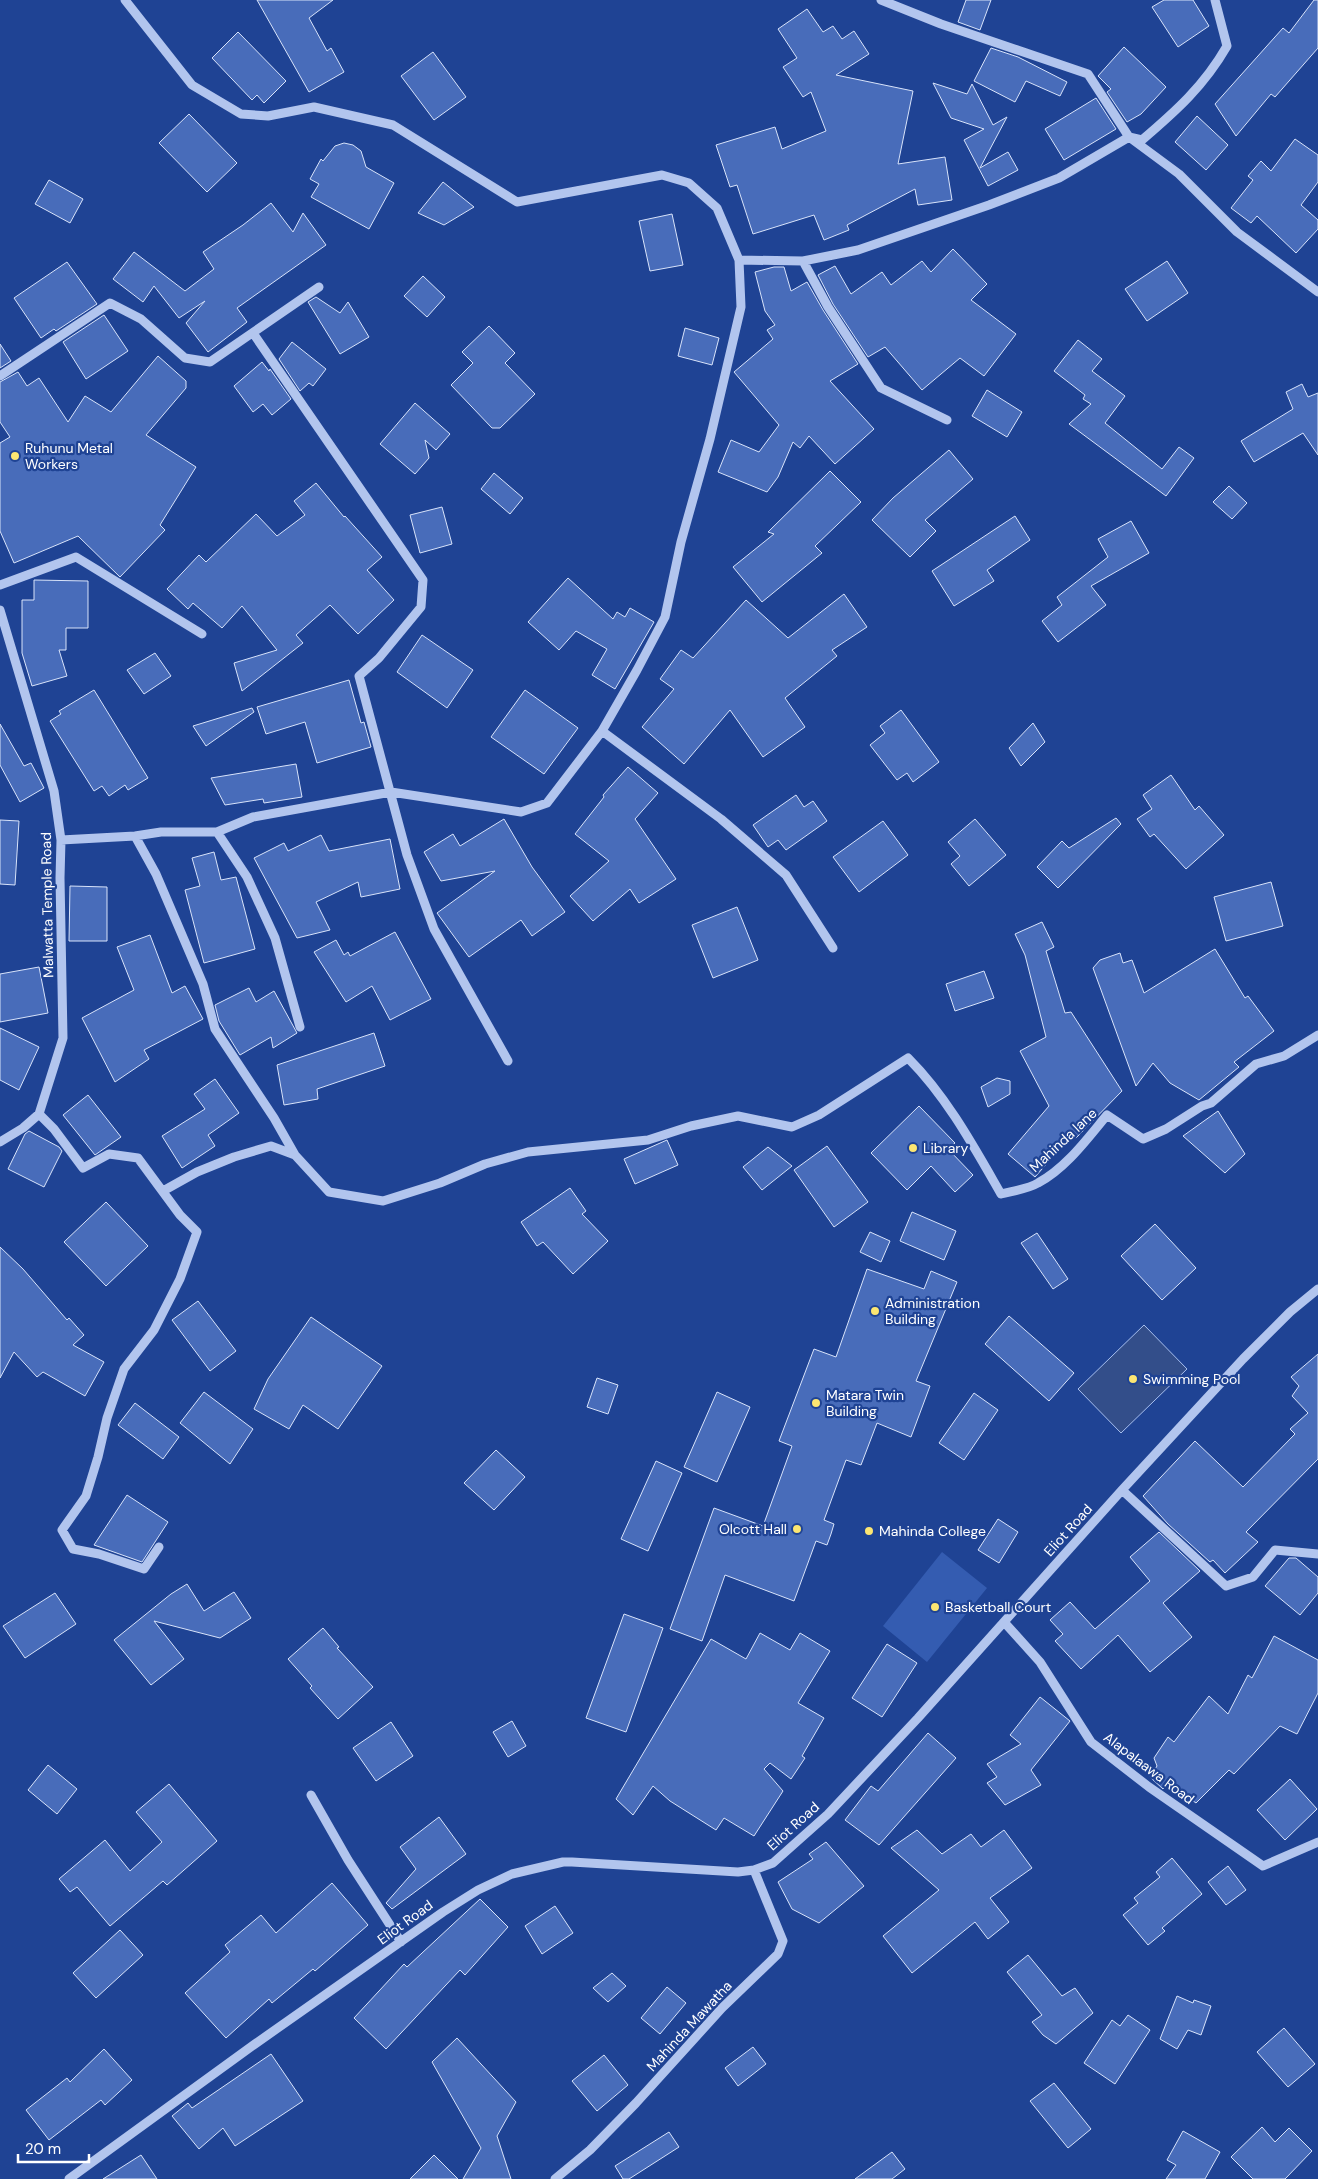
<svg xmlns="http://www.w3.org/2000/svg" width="1318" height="2179" font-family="'DM Sans',sans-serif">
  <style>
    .green { fill: #345cb1 }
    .water { fill: #334e8a; stroke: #a6beef }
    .building { fill: #486cba; stroke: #d8e3fa }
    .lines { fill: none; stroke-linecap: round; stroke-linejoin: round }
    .minor { stroke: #b2c5ee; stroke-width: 9 }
    .poi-dot { fill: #fce672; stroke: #1f4394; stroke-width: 2 }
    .labels { text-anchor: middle; stroke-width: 4.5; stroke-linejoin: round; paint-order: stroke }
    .poi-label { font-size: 14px; fill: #fff; stroke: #1f4394; text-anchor: start }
    .street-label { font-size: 14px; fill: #fff; stroke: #1f4394 }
  </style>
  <rect width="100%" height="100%" fill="#1f4394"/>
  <path class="green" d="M942,1552L987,1588L927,1662L883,1626Z"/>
  <path class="water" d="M1144,1325L1187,1369L1121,1433L1078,1389Z"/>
  <path class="building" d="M257,0H333L309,18L327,51L331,48L344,72L309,92Z
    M966,0H991L980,30L958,22Z
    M1164,0H1193L1209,26L1178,47L1152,7Z
    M1314,0H1318V48L1275,97L1271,94L1236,136L1215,104L1283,28L1289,33Z
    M807,9L823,32L833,26L842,39L854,31L869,54L836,75L913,91L898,164L945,157L952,200L918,205L915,189L847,225L849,230L824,240L814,215L753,234L737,185L730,187L716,145L775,127L782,149L826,131L811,92L803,97L783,67L797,58L778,29Z
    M238,32L286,81L264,103L257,95L252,100L212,58Z
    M1124,47L1166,87L1141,114L1127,122L1107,92L1111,89L1098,76Z
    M991,48L1018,57L1067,82L1060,96L1026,81L1015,102L974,81Z
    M433,52L466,97L434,120L401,76Z
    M933,83L967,94L972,84L993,125L1007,117L980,168L1008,152L1018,170L988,186L964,140L984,129L951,118Z
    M1096,98L1116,129L1064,160L1045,129Z
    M189,114L237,163L207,192L159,143Z
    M1197,116L1228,145L1206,170L1175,142Z
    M1295,139L1318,155V182L1301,205L1318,220V229L1296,253L1257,216L1251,223L1231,208L1253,180L1248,176L1261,161L1271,171Z
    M344,143L353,145L361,151L366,167L394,183L369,229L311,197L319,184L310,179L321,159L323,161L335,146Z
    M49,180L83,199L70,223L35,204Z
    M443,182L474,207L444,225L418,213Z
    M271,203L293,232L303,213L326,245L237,308L247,322L208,352L186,323L205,301L179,318L154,286L143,302L113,279L134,252L185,291L214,269L203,252L243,225Z
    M672,214L683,265L650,271L639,221Z
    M953,249L987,284L971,300L1016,334L984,376L960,358L922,390L885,347L868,357L833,304L818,275L835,266L851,294L882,272L891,285L922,261L931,272Z
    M1167,261L1188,293L1147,321L1125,289Z
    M67,262L97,304L56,331L54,329L41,338L14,298Z
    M774,267H784L791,291L807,282L823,310L858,364L830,381L874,429L835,464L809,436L800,448L793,442L778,477L767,492L718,472L731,440L759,452L779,425L734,372L773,339L767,330L775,325L765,311L755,272Z
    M423,276L445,297L427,317L404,296Z
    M316,297L340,313L348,302L369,337L340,354L308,302Z
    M104,315L128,351L86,379L63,342Z
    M489,326L515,353L505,363L535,394L500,428H492L451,385L473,363L462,352Z
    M685,328L719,338L712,365L678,356Z
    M1078,340L1102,359L1092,371L1125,396L1105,423L1162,469L1179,447L1194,458L1166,496L1069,424L1091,404L1083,399L1085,395L1054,371Z
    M292,342L326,369L313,386L309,383L300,391L279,359Z
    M0,344L11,361L0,368Z
    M158,356L186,381V388L146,435L196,467L160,525L165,530L120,577L78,536L14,563L0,531V443L10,437L0,422V382L18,372L27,386L39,378L68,422L85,396L111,412Z
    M262,362L269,371L270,369L291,399L272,415L263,404L253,412L234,386Z
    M1302,384L1308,397L1318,393V455L1303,433L1254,462L1241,441L1293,409L1286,392Z
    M987,390L1022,412L1007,437L972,416Z
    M415,403L450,434L436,450L425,440L429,458L415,474L380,444Z
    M949,450L973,479L925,520L936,531L910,557L872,520L893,498Z
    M830,471L861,502L815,546L822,553L762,602L733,567L774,534L768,532Z
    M494,473L523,498L510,514L481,489Z
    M316,483L344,517L345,516L382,557L367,570L394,600L358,634L330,605L296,635L303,643L242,691L234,663L277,650L242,606L222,628L193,603L188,609L167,589L199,555L206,562L256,514L277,536L305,515L294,501Z
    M1229,486L1247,503L1232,519L1213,502Z
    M442,507L452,544L420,553L410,515Z
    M1015,516L1030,540L987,570L994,581L954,606L932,571Z
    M1131,521L1149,553L1091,586L1106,605L1058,642L1042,621L1062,605L1057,597L1108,557L1098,539Z
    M568,578L613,619L617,612L625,617L630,608L654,622L615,689L592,675L607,649L576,631L559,650L528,622Z
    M34,580L88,581V628H66V650H59L67,676L32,686L22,653V600H34Z
    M844,594L867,627L832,650L837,656L785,698L805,727L763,757L730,710L684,764L642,727L674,689L660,679L681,650L693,658L746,600L788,638Z
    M422,635L473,670L447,708L397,672Z
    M155,653L171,676L144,694L127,670Z
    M349,680L361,723L364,722L371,747L317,763L305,722L266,734L257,707Z
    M94,690L148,778L128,790L125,785L109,796L102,786L94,791L50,721L61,714L59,711Z
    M525,690L578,728L544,774L491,737Z
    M252,708L254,712L206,746L193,726Z
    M901,710L939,762L913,782L907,773L897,780L870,745L885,733L880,726Z
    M1033,723L1045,742L1021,766L1009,748Z
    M0,724L24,766L31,763L44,788L20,802L0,765Z
    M296,764L302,797L264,803L263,799L225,805L211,778Z
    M628,767L658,793L635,819L676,879L639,903L630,889L593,921L570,896L609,861L575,834L604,797L603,795Z
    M1171,775L1195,810L1199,806L1224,835L1186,869L1154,834L1150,837L1137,819L1152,809L1143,795Z
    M796,795L804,807L813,801L827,821L786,850L778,840L768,847L753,825Z
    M1116,818L1121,824L1058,888L1037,867L1062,841L1069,848Z
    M504,819L532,867L565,912L532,936L521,920L469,957L437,913L495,871L441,881L424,852L453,834L460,846Z
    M975,819L1006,855L969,886L951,864L960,856L948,842Z
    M0,820L19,821L15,885L0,884Z
    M883,821L908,855L859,892L833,857Z
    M321,835L329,851L390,839L400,889L361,897L358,882L316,902L330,930L297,938L254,858L284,843L288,851Z
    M214,852L221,880L236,877L255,949L204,963L185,890L200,886L192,858Z
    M1271,882L1283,926L1226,941L1214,897Z
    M70,886L107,887V941H69Z
    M737,907L758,960L713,978L692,925Z
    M1042,922L1054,947L1046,951L1065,1013L1071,1012L1122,1091L1076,1138L1072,1135L1035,1177L1008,1154L1049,1106L1020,1051L1046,1037L1025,955L1015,934Z
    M395,932L431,999L390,1020L372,986L346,1002L314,952L336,940L344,955L348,952L350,956Z
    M150,935L172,993L185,986L203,1019L144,1050L149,1059L115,1082L82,1018L134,990L117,947Z
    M1215,949L1245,998L1248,996L1274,1031L1234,1062L1239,1067L1199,1100L1170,1083L1153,1063L1136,1086L1093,968L1100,960L1120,953L1123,963L1132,960L1144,993Z
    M39,967L48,1013L0,1022V974Z
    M984,971L994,998L955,1011L946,984Z
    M249,988L256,1002L274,991L297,1033L273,1048L271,1037L240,1055L219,1021L215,1005Z
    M0,1028L39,1047L19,1090L0,1080Z
    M374,1033L385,1066L317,1089L318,1099L284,1105L277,1065Z
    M997,1078L1010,1081V1094L988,1107L981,1087Z
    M215,1079L239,1113L208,1135L215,1146L182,1168L162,1136L205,1109L194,1094Z
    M88,1095L121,1137L95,1155L63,1115Z
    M919,1106L955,1143L948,1149L973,1175L955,1192L931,1166L907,1190L871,1153Z
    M1218,1111L1245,1154L1225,1173L1183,1136Z
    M29,1131L59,1147L62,1151L44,1187L8,1169L25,1134Z
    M667,1140L678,1165L635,1184L624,1159Z
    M827,1146L868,1202L834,1227L794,1170Z
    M768,1147L792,1166L762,1190L743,1167Z
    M570,1188L586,1211L582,1214L608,1241L573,1274L543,1242L537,1246L521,1222Z
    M106,1202L148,1246L106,1286L64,1242Z
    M912,1212L956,1231L944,1260L900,1241Z
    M1155,1224L1196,1268L1162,1300L1121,1256Z
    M870,1232L890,1241L881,1262L860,1252Z
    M1037,1233L1068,1279L1053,1289L1021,1243Z
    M0,1247L23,1269L67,1320L69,1318L84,1335L73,1345L104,1362L85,1396L43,1372L37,1377L14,1352L0,1378Z
    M867,1269L924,1289L931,1271L957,1282L916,1381L930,1386L911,1437L877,1423L861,1465L846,1460L824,1520L834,1524L831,1534L827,1545L816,1541L794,1601L725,1575L702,1641L670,1629L714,1508L763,1526L792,1446L779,1441L814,1349L836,1357Z
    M198,1301L236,1351L210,1371L172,1320Z
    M1009,1316L1074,1373L1049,1401L985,1344Z
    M311,1317L382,1366L338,1429L303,1405L289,1429L254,1409L268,1379Z
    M1318,1354V1459L1246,1532L1258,1542L1225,1573L1213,1560L1210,1562L1168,1524L1143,1496L1195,1441L1243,1487L1295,1434L1290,1429L1308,1413L1292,1396L1299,1386L1291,1377Z
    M597,1378L618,1385L608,1414L587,1407Z
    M204,1392L253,1429L230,1464L180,1423Z
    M717,1392L750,1407L717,1482L684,1467Z
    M974,1393L998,1410L964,1460L939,1443Z
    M135,1403L179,1437L163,1459L118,1425Z
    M496,1450L525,1477L494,1510L464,1483Z
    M656,1461L682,1473L648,1551L621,1539Z
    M127,1495L168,1522L142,1562L94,1545Z
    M998,1519L1018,1532L999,1563L978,1550Z
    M1159,1532L1200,1571L1163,1603L1192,1637L1150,1672L1118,1635L1081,1669L1055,1641L1063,1634L1050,1620L1070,1602L1095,1629L1150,1581L1130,1557Z
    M1289,1558H1296L1318,1577V1593L1300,1615L1265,1586Z
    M187,1584L204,1611L234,1592L251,1618L220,1638L154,1621L184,1659L151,1685L114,1640L171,1594Z
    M55,1593L76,1624L25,1658L3,1626Z
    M624,1614L663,1628L626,1732L586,1718Z
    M323,1628L339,1647L337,1648L373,1687L338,1719L310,1688L312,1686L288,1659Z
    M760,1633L790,1650L800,1633L830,1651L798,1703L824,1718L802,1756L805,1758L791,1779L770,1763L764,1769L783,1791L754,1836L724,1818L716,1830L670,1801L653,1786L633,1815L616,1799L711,1639L746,1659Z
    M1274,1636L1318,1660V1693L1297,1734L1280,1726L1234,1774L1229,1770L1196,1803L1168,1783L1163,1789L1150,1777L1157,1766L1154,1758L1168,1737L1174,1742L1209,1696L1228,1714L1248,1675L1252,1678Z
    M887,1644L917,1663L882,1717L852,1698Z
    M1040,1697L1070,1721L1031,1770L1041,1785L1005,1805L987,1783L997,1777L987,1764L1021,1744L1010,1735Z
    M512,1721L526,1746L508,1757L493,1732Z
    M391,1722L413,1756L376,1781L353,1748Z
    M928,1733L956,1758L879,1845L845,1820L871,1786L878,1791Z
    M48,1765L77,1789L57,1814L28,1790Z
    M1290,1779L1317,1809L1285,1840L1257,1810Z
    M169,1784L217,1841L167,1885L163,1881L110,1926L77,1887L70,1892L59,1879L105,1840L130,1871L162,1842L136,1812Z
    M439,1817L466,1854L392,1909L386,1903L416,1869L400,1847Z
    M917,1830L942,1854L971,1834L981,1847L1004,1830L1032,1868L990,1898L1009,1922L988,1939L975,1922L912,1973L883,1936L939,1890L891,1848Z
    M826,1842L864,1886L819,1923L792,1909L778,1882L813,1859L809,1854Z
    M1172,1858L1202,1894L1162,1928L1165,1931L1148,1945L1123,1915L1138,1903L1134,1898L1160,1877L1156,1872Z
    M1228,1866L1246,1890L1226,1905L1208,1882Z
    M332,1883L368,1925L315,1971L313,1969L272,2003L269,1999L226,2038L185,1993L230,1952L225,1945L261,1915L276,1933Z
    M480,1899L508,1927L465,1975L460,1970L386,2049L354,2018L404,1964L407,1967Z
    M555,1906L573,1933L542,1954L525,1926Z
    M120,1930L143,1955L96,1998L73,1973Z
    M1028,1955L1062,1996L1075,1988L1093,2013L1056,2044L1043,2035L1032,2022L1042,2015L1007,1972Z
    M612,1973L626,1986L608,2002L593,1988Z
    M667,1987L686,2003L660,2034L641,2018Z
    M1177,1996L1193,2003L1194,2000L1211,2006L1201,2035L1188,2030L1177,2049L1160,2039Z
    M1128,2015L1150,2030L1115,2084L1084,2063L1112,2020L1120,2026Z
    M1284,2028L1315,2064L1288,2087L1257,2052Z
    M457,2038L516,2102L497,2136L511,2179H463L481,2148L432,2062Z
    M753,2047L766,2064L738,2086L725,2068Z
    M104,2049L132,2080L105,2105L101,2100L49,2140L26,2110L67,2078L70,2082Z
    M271,2054L303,2101L235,2146L223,2128L199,2149L172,2116L188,2103L192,2108Z
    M604,2055L628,2085L597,2111L572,2081Z
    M1054,2083L1091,2129L1068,2148L1030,2101Z
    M1262,2127L1275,2142L1289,2128L1312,2151L1285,2179H1253L1231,2157Z
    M1183,2131L1220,2152L1205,2179H1166L1176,2165L1167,2160Z
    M669,2132L679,2147L629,2179H623L615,2166Z
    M892,2152L905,2169L892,2179H855Z
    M141,2155L157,2179H103Z
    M434,2155L458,2179H410Z"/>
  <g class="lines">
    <path class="minor" d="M881,0L941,24L1088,74L1129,137L1179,174L1237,232L1318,292
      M739,260L803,261L858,250L989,205L1059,178L1129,137L1142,140C1176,111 1204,86 1227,46L1215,0
      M803,261L828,307L881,388L947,420
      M253,333L423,580L421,607L379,658L359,676L407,855L434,929L508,1061
      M0,376L110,303L141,319L185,358L210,362L319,287
      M0,585L76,557L202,634
      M0,610L54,791L61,840L60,878L63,1038L39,1114
      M602,731L721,819L786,875L833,948
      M217,832L247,877L275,938L300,1027
      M135,836L156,874L203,984L215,1029L274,1118L295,1155L329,1192L383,1201L440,1183L485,1164L528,1152L648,1140L691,1126L738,1116L792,1127L819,1115L908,1058C947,1097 974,1147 1001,1194C1013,1191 1028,1189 1038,1183C1066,1168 1087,1139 1107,1115L1143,1139L1166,1129L1202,1106L1211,1103L1256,1064L1284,1056L1318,1035
      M61,840L135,836L161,832H217L253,817L391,792L521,812L547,803L602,731L637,670L665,617L681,542L710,439L741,307L739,260L717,208L689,183L662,175L517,202L393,125L314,107L268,116L241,114L192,85L125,0
      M39,1114L54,1129L83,1168L109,1154L138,1158L180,1215L197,1232L180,1279L154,1330L124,1369L107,1418L98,1457L86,1496L62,1530L73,1549L99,1554L144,1569L159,1547
      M0,1142L23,1128L39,1114
      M163,1191L197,1172L234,1157L271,1146L295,1155
      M1122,1490L1226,1586L1253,1577L1275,1550L1318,1554
      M1004,1622L1040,1662L1091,1742L1149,1787L1263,1866L1318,1842
      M311,1795L348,1860L401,1942
      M69,2179L255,2044L443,1912L478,1890L512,1874L563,1862H572L738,1872L754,1870L773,1863L828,1814L918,1718L1122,1490L1243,1359L1290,1312L1318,1289
      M555,2179L590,2150L636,2103L722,2008L778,1954L783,1941L754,1870"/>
  </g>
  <g class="poi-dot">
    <circle cx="15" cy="456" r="5"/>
    <circle cx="913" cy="1148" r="5"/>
    <circle cx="875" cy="1311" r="5"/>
    <circle cx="1133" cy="1379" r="5"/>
    <circle cx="816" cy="1403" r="5"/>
    <circle cx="797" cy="1529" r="5"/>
    <circle cx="869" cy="1531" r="5"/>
    <circle cx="935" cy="1607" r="5"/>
  </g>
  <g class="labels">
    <g class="poi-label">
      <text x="25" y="453">Ruhunu Metal<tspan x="25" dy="16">Workers</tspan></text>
      <text x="923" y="1153">Library</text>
      <text x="885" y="1308">Administration<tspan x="885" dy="16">Building</tspan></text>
      <text x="1143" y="1384">Swimming Pool</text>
      <text x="826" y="1400">Matara Twin<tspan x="826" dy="16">Building</tspan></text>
      <text x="787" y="1534" text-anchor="end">Olcott Hall</text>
      <text x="879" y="1536">Mahinda College</text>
      <text x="945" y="1612">Basketball Court</text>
    </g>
    <g class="street-label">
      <text transform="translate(47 905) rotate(-91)" y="5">Malwatta Temple Road</text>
      <text transform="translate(1063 1140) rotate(-43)" y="5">Mahinda lane</text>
      <text transform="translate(1068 1530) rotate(-48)" y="5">Eliot Road</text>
      <text transform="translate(1149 1768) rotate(37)" y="5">Alapalaawa Road</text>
      <text transform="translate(793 1826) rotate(-42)" y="5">Eliot Road</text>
      <text transform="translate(405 1922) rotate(-36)" y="5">Eliot Road</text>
      <text transform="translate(689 2026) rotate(-47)" y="5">Mahinda Mawatha</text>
    </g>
  </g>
  <path d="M18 2154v8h71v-8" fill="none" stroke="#ffffff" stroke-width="2.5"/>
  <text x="25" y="2154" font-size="15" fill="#ffffff" stroke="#1f4394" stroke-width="4" paint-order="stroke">20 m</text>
</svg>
